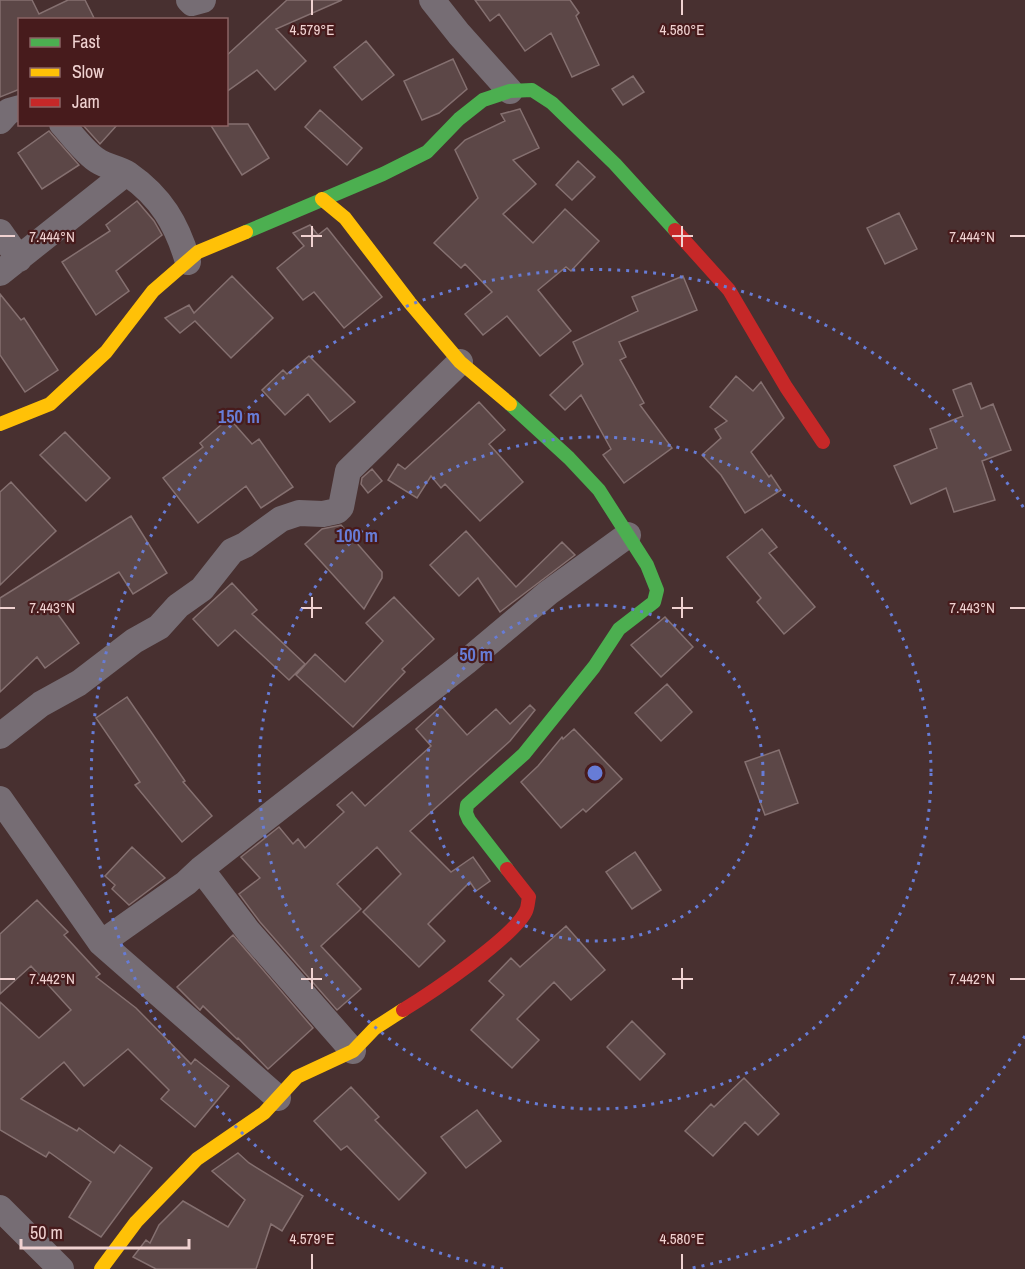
<svg xmlns="http://www.w3.org/2000/svg" width="1025" height="1269" font-family="'Archivo Narrow',sans-serif">
  <style>
    .building { fill: #5c4747; stroke: #857070; stroke-width: 1.5 }
    .lines { fill: none; stroke-linecap: round; stroke-linejoin: round }
    .street { stroke: #766d74; stroke-width: 26 }
    .fast { stroke: #4caf50; stroke-width: 14 }
    .slow { stroke: #ffc107; stroke-width: 14 }
    .jam { stroke: #c62828; stroke-width: 14 }
    .ticks { fill: none; stroke: #f0d2d1; stroke-width: 2 }
    .ring { fill: none; stroke: #677cd6; stroke-width: 3; stroke-dasharray: 3 6 }
    .ticks-label { font-size: 15px; text-anchor: middle; fill: #f0d2d1; stroke: #471b1c; stroke-width: 4.5; stroke-linejoin: round; paint-order: stroke }
    .centre { fill: #677cd6; stroke: #471b1c; stroke-width: 3 }
    .ring-label { font-size: 18px; text-anchor: middle; font-weight: bold; fill: #677cd6; stroke: #471b1c; stroke-width: 4.5; stroke-linejoin: round; paint-order: stroke }
  </style>
  <rect width="100%" height="100%" fill="#483030"/>
  <path class="building" d="M0,0H32L39,14L68,0H85L95,20H20V89L0,97Z
    M287,0H342L276,29L306,61L275,90L257,70L226,92V56Z
    M475,0H570L579,13L576,16L599,65L572,77L551,33L525,51L499,14L490,21Z
    M366,41L394,75L362,100L334,67Z
    M453,59L467,89L439,113L422,120L404,81Z
    M633,76L644,92L623,105L612,89Z
    M520,109L539,148L513,160L536,184L503,214L533,243L565,209L599,241L571,271L566,267L538,290L571,331L540,356L507,316L483,335L465,314L492,292L465,264L461,268L434,243L478,198L455,150L465,140L505,121L501,114Z
    M320,110L362,148L347,165L305,127Z
    M82,124H118L100,144Z
    M210,124H248L269,158L242,175Z
    M49,131L79,165L42,189L18,153Z
    M578,161L595,177L572,200L556,185Z
    M137,201L154,221L162,235L116,271L129,291L96,315L62,262L110,231L106,225Z
    M899,213L917,249L885,264L867,228Z
    M310,225L318,235L327,228L328,229L382,297L344,328L314,292L303,300L277,268L304,246L293,233Z
    M232,276L273,318L231,358L195,321L180,333L165,318L189,305L194,313Z
    M683,276L697,310L619,342L626,357L620,360L644,403L640,405L672,448L624,483L603,455L611,449L581,395L565,410L550,395L583,364L573,342L638,311L632,297Z
    M0,294L21,320L24,318L58,370L25,392L0,355Z
    M309,356L355,402L330,422L308,394L285,415L262,390L283,370L287,374Z
    M736,376L753,391L761,382L784,418L751,452L769,477L771,475L781,490L745,513L721,475L702,455L721,438L715,429L727,421L710,407Z
    M971,383L981,409L993,404L1011,450L982,461L995,500L954,512L946,488L911,504L894,466L937,448L930,429L963,416L953,390Z
    M479,402L505,430L489,444L523,482L480,521L445,484L441,488L431,476L417,498L388,480L398,464L405,469Z
    M229,418L252,444L259,439L293,487L261,508L246,486L198,523L163,478L203,447L200,443Z
    M65,432L110,478L86,501L40,455Z
    M372,469L382,481L368,493L361,484L362,478Z
    M11,482L56,531L0,585V492Z
    M131,516L167,573L133,594L119,572L54,609L79,643L45,668L37,657L0,692V598Z
    M341,525L382,572V578L364,609L305,544L322,529Z
    M762,529L777,547L769,553L815,607L784,634L757,602L761,598L727,557Z
    M466,531L516,587L562,542L575,555L500,612L478,578L459,596L430,565Z
    M232,583L257,610L252,614L305,664L289,680L235,630L218,646L193,619Z
    M394,597L434,639L402,669L405,672L353,727L296,675L315,654L345,682L383,641L366,623Z
    M665,617L693,647L661,677L631,645Z
    M667,684L692,712L661,741L635,713Z
    M127,697L185,781L183,782L212,816L182,842L135,785L140,782L96,718Z
    M530,705L535,710L510,741L410,831L451,872L473,857L490,881L476,891L470,882L428,924L445,941L419,967L363,912L401,874L377,847L337,884L361,909L321,946L361,989L337,1010L260,922L239,894L260,878L241,857L279,827L293,844L298,839L305,848L344,812L337,805L352,792L365,806L431,746L416,729L441,706L467,735L496,709L510,724Z
    M574,729L622,779L586,812L583,809L561,828L521,782L538,766L562,737L563,739Z
    M779,750L798,803L765,815L745,762Z
    M132,847L165,878L129,905L112,889L115,885L105,876Z
    M635,852L661,890L632,909L606,872Z
    M37,900L68,932L64,935L100,974L96,977L136,1008L191,1064L195,1059L229,1086L195,1127L161,1099L169,1090L128,1049L84,1086L64,1062L21,1099L77,1131L79,1128L114,1153L120,1145L152,1168L101,1237L69,1217L91,1182L49,1152L46,1157L0,1130V1002L39,1038L71,1010L31,966L0,994V934Z
    M566,926L605,970L571,1000L554,982L517,1019L539,1040L512,1068L471,1030L504,995L489,981L511,958L520,967Z
    M233,935L313,1028L268,1069L238,1038L237,1039L203,1006L200,1010L177,987Z
    M632,1021L665,1054L640,1080L607,1047Z
    M744,1078L779,1114L758,1135L745,1122L713,1156L685,1131L711,1104L714,1107Z
    M351,1087L379,1117L375,1120L426,1173L399,1200L347,1146L341,1150L314,1121Z
    M477,1110L501,1141L466,1168L441,1137Z
    M238,1153L249,1163L303,1196L282,1231L271,1224L256,1269H156L133,1257L146,1240L150,1243L159,1225L183,1201L228,1227L245,1200L212,1171Z"/>
  <g class="lines">
    <path class="street" d="M189,0L192,3L203,0
      M432,0L459,34L510,91
      M0,121L9,111L20,108
      M62,124C72,135 86,154 98,161C107,167 119,168 128,174C161,197 177,224 188,262
      M0,232L19,259
      M0,273L126,173
      M0,736L41,704L79,683L134,641L159,627L178,606L202,589L232,551L245,545L281,519L299,513L323,514L337,511L341,507L348,471L460,362
      M0,799L101,943L278,1098
      M201,869L248,931L353,1051
      M101,943L186,883L201,869L466,662L548,593L628,535
      M0,1208L61,1269"/>
    <path class="fast" d="M246,232L383,174L427,152L459,119L483,100L510,91L532,90L552,103L615,164L675,230
      M507,869L469,820L466,813L467,805L524,754L594,667L619,629L654,602L657,590L647,565L599,490L569,458L510,404"/>
    <path class="slow" d="M322,199L345,218L410,303L460,362L510,404
      M0,424L50,404L106,352L153,291L198,252L246,232
      M101,1269L136,1222L197,1159L264,1113L297,1077L353,1051L375,1028L403,1010"/>
    <path class="jam" d="M675,230L729,290L786,387L823,442
      M403,1010C431,993 514,937 526,911C528,907 528,901 529,897L507,869"/>
  </g>
  <path class="ticks" d="M312,0V15M682,0V15M312,226V247M682,226V247M0,236H15M301,236H322M672,236H693M1010,236H1025M312,597V618M682,597V618M0,608H15M301,608H322M672,608H693M1010,608H1025M312,968V989M682,968V989M0,979H15M301,979H322M672,979H693M1010,979H1025M312,1254V1269M682,1254V1269"/>
  <g class="ring">
    <circle cx="595" cy="773" r="168"/>
    <circle cx="595" cy="773" r="336"/>
    <path d="M1025 1036A504 504 0 0 1 687 1269M503 1269A504 504 0 1 1 1025 510"/>
  </g>
  <g class="ticks-label">
    <text x="312" y="35">4.579°E</text>
    <text x="682" y="35">4.580°E</text>
    <text x="52" y="242">7.444°N</text>
    <text x="972" y="242">7.444°N</text>
    <text x="52" y="613">7.443°N</text>
    <text x="972" y="613">7.443°N</text>
    <text x="52" y="984">7.442°N</text>
    <text x="972" y="984">7.442°N</text>
    <text x="312" y="1244">4.579°E</text>
    <text x="682" y="1244">4.580°E</text>
  </g>
  <circle cx="595" cy="773" r="9" class="centre"/>
  <g class="ring-label">
    <text x="239" y="423">150 m</text>
    <text x="357" y="542">100 m</text>
    <text x="476" y="661">50 m</text>
  </g>
  <rect x="18" y="18" width="210" height="108" fill="#471b1c" stroke="#8b6464" stroke-width="1.5"/>
  <rect x="30" y="38" width="30" height="9" fill="#4caf50" stroke="#8b6464" stroke-width="1.5"/>
  <text x="72" y="48" font-size="18" fill="#f0d2d1">Fast</text>
  <rect x="30" y="68" width="30" height="9" fill="#ffc107" stroke="#8b6464" stroke-width="1.5"/>
  <text x="72" y="78" font-size="18" fill="#f0d2d1">Slow</text>
  <rect x="30" y="98" width="30" height="9" fill="#c62828" stroke="#8b6464" stroke-width="1.5"/>
  <text x="72" y="108" font-size="18" fill="#f0d2d1">Jam</text>
  <path d="M21 1239v9h168v-9" fill="none" stroke="#f0d2d1" stroke-width="3"/>
  <text x="30" y="1239" font-size="18" fill="#f0d2d1" stroke="#471b1c" stroke-width="4.5" paint-order="stroke">50 m</text>
</svg>
